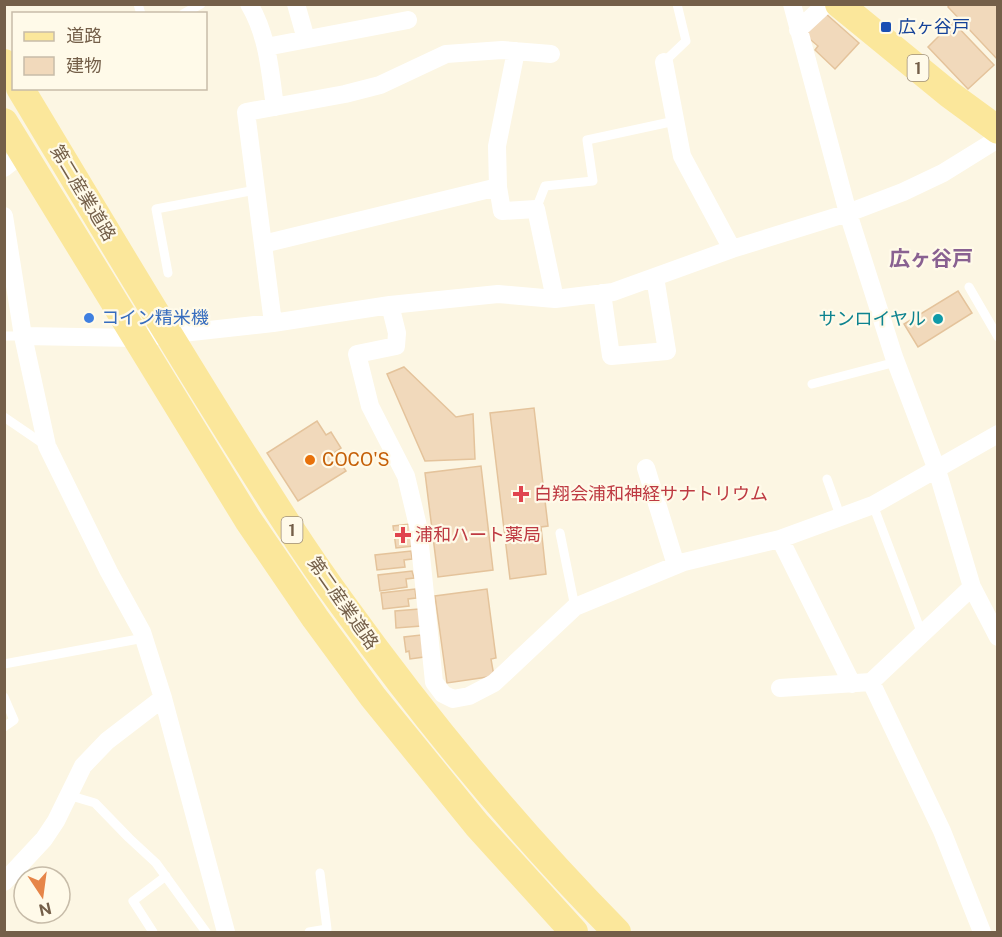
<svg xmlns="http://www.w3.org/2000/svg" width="1002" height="937" font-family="'Public Sans','Noto Sans JP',sans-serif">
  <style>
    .building { fill: #f1d9bb; stroke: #e4c39b; stroke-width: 1.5 }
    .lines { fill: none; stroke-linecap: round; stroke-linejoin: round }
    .lane { stroke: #fff; stroke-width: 9 }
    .street { stroke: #fff; stroke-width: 18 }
    .primary { stroke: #fbe79b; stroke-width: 28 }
    .transit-dot { fill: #1a4fb4; stroke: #fffae9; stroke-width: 2 }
    .shop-dot { fill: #3f7fe0; stroke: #fffae9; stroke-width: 2 }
    .culture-dot { fill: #0f9aa8; stroke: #fffae9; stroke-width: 2 }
    .food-dot { fill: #e8710a; stroke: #fffae9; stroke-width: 2 }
    .health-dot { fill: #e0444e; stroke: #fffae9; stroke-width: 2 }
    .labels { text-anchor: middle; stroke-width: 4.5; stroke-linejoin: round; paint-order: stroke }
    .shield { fill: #fffae9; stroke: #9e8e79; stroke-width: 1.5 }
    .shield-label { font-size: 16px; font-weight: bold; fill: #745f49 }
    .transit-label { font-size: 18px; fill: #164399; stroke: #fffae9; text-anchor: start }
    .street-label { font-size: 18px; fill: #745f49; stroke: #fffae9 }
    .shop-label { font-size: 18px; fill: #366cbe; stroke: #fffae9; text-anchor: start }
    .culture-label { font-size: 18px; fill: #0d838f; stroke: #fffae9; text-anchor: end }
    .food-label { font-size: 18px; fill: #c56008; stroke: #fffae9; text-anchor: start }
    .health-label { font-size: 18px; fill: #be3a42; stroke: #fffae9; text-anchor: start }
    .quarter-label { font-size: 21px; font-weight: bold; fill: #896191; stroke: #fffae9 }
  </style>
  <rect width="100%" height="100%" fill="#fcf6e3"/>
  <path class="building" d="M950,4H998L997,59L948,7Z
    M825,13L859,43L835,69L815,50L818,46L805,35Z
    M953,22L994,65L968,89L928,47Z
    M958,291L972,313L918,347L904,324Z
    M404,367L456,417L473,414L475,459L425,461L387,374Z
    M534,408L548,526L541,527L546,574L510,579L490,413Z
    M317,421L326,435L331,432L341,448L334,453L346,471L298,501L267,453Z
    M481,466L493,570L438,577L425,473Z
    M410,524L413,546L396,548L393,526Z
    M411,551L412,559L404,560L405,567L377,570L375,555Z
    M412,571L414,578L406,579L407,587L380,591L378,575Z
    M415,589L416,598L408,599L409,606L383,609L381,593Z
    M487,589L496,658L491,659L494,676L447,683L435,596Z
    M419,609L421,626L396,628L395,611Z
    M421,635L424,657L410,659L409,651L406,652L404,637Z"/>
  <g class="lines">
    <path class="lane" d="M138,4L141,14
      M183,14L201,4
      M664,62L686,41L677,4
      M536,209L545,186L593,181L587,140L675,121
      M168,273L156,209L256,190
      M969,287L998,337
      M4,336H23
      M812,384L896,362
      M4,417L45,445
      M827,479L841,518
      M873,505L922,634
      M560,533L575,607
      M4,664L144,638
      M4,697L14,720L4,727
      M68,795L95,803L129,838L156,863L206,932
      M153,932L133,901L166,876
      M309,932L327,929L320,873"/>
    <path class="street" d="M249,4C268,36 270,71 275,107
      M296,4L306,39
      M792,4L848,213L894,357L937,470L972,587L998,637
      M798,30L826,4
      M266,47L408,20
      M516,51L497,146L498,187L502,211L536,209L555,299
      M664,62L682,156L732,249
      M4,168L23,153
      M4,216L23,336L47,446L109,572L142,632L163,698L226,932
      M263,244L498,187
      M602,293L611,356L667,351L655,277
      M390,305L397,333L396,346L357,354L370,406L406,476L418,526L434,682L443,694L453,699L469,696L494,683L575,607L684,562L780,539L873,505L998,434
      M273,323L246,112L345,94L380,85L446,54L502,50L551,54
      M23,336L137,338L273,323L390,305L498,294L555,299L613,292L732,249L848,213L903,192L943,173L998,139
      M646,468L676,565
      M780,539L852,684
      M871,682L942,831L982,932
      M780,688L871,682L972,587
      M4,882L44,839L56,821L83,766L107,741L163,698"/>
    <path class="primary" d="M839,4L949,94L998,130
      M4,63L14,78
      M20,88C91,206 161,324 234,440C269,496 304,552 343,605C426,720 517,831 617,932
      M4,122L248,520L315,618L373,697L477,825L574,932"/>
  </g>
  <rect class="transit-dot" x="880" y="21" width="12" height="12" rx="3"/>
  <circle class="shop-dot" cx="89" cy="318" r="6"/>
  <circle class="culture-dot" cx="938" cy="319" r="6"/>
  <circle class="food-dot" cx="310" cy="460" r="6"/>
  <g class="health-dot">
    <path d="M518 485h6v6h6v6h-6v6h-6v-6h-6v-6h6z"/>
    <path d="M400 526h6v6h6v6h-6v6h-6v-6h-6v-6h6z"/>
  </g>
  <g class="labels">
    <g class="shield">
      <rect x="907.5" y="55" width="21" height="26" rx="4.5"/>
      <rect x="281.5" y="517" width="21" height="26" rx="4.5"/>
    </g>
    <g class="shield-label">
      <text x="918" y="74">1</text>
      <text x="292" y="536">1</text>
    </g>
    <g class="transit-label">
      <text x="898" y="33">広ヶ谷戸</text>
    </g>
    <g class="street-label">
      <text transform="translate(83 193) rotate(59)" y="6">第二産業道路</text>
      <text transform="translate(343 603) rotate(55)" y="6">第二産業道路</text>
    </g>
    <g class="shop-label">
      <text x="101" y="324">コイン精米機</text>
    </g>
    <g class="culture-label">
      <text x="926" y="325">サンロイヤル</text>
    </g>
    <g class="food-label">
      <text x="322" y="466">COCO'S</text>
    </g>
    <g class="health-label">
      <text x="534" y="500">白翔会浦和神経サナトリウム</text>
      <text x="415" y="541">浦和ハート薬局</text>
    </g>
    <g class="quarter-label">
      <text x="931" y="266">広ヶ谷戸</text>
    </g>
  </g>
  <rect width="1002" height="937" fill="none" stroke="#745f49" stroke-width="12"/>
  <rect x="12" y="12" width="195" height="78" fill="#fffae9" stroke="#c7bca9" stroke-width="1.5"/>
  <rect x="24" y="32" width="30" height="9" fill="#fbe79b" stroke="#c7bca9" stroke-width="1.5"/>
  <text x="66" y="42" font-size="18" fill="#745f49">道路</text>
  <rect x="24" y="57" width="30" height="18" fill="#f1d9bb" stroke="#c7bca9" stroke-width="1.5"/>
  <text x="66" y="72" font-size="18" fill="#745f49">建物</text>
  <g transform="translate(42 895) rotate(167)"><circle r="28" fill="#fffae9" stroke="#c7bca9" stroke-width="1.5"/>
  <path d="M0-4.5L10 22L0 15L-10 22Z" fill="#e68548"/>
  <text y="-9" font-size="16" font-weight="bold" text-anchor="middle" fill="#745f49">N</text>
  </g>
</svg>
